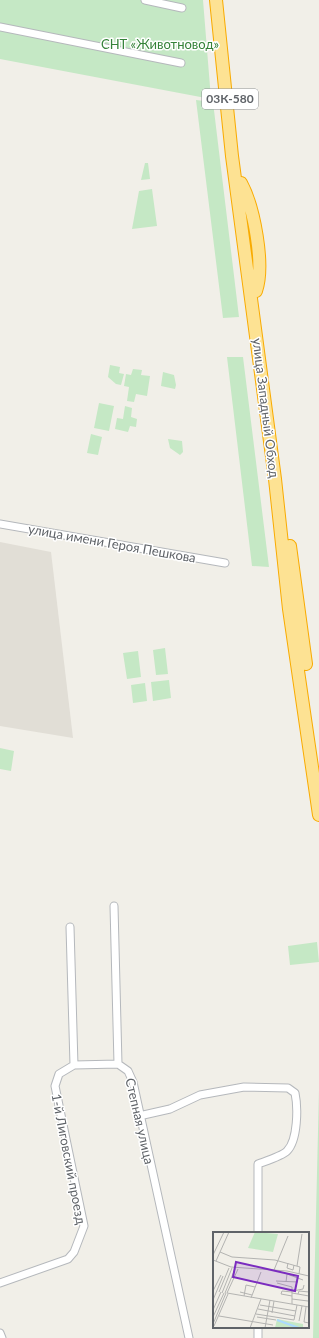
<svg xmlns="http://www.w3.org/2000/svg" width="319" height="1338" font-family="Lato,sans-serif">
  <style>
    .education { fill: #e1ded6 }
    .green { fill: #c5e8c5 }
    .lines { fill: none; stroke-linecap: round; stroke-linejoin: round }
    .street-casing { stroke: #b5b8bc; stroke-width: 9 }
    .highway-casing { stroke: #f9ab00; stroke-width: 14 }
    .street { stroke: #fff; stroke-width: 7 }
    .highway { stroke: #fde293; stroke-width: 12 }
    .labels { text-anchor: middle; stroke-width: 3; stroke-linejoin: round; paint-order: stroke }
    .shield { fill: #fff; stroke: #8f9295; stroke-width: 1 }
    .shield-label { font-size: 12px; font-weight: bold; fill: #5f6368 }
    .park-label { font-size: 13px; fill: #348238; stroke: #fff }
    .street-label { font-size: 13px; fill: #5f6368; stroke: #fff }
    .inset-river { fill: none; stroke: #aadaff; stroke-width: 2 }
    .inset-road { fill: none; stroke: #b3b3b1; stroke-width: 1 }
    .view { fill: #7b2cbf; fill-opacity: 0.15; stroke: #7b2cbf; stroke-width: 2 }
    .inset-edge { fill: none; stroke: #5f6368; stroke-width: 2 }
  </style>
  <rect width="100%" height="100%" fill="#f1efe8"/>
  <path class="education" d="M0,542L51,552L73,738L0,726Z"/>
  <path class="green" d="M0,0H203L211,99L0,59Z
    M196,100L213,102L239,317L223,318Z
    M145,163H148L150,179L141,180Z
    M152,189L157,226L132,229L139,191Z
    M227,357H243L269,567L252,566Z
    M110,365L120,367L119,373L124,374L121,385L116,384L108,377Z
    M133,369L142,370L141,375L150,376L147,396L136,394L134,402L127,401L129,387L124,386L126,374L131,375Z
    M163,372L174,375L176,385L175,389L161,386Z
    M99,403L114,406L109,431L94,428Z
    M125,406L132,408L131,417L137,419L136,427L130,426L128,432L115,429L117,418L123,419Z
    M91,434L102,437L98,455L87,453Z
    M168,439L182,441L183,452L180,455L170,448Z
    M165,648L168,674L156,675L153,650Z
    M138,651L141,677L127,679L123,653Z
    M169,680L171,698L153,701L151,682Z
    M145,683L147,701L133,703L131,685Z
    M0,748L14,751L11,771L0,769Z
    M317,942L319,962L290,965L288,946Z
    M319,1090V1338H313Z"/>
  <g class="lines">
    <defs>
      <path id="street" d="M145,0L182,8
        M0,27L181,63
        M0,524L225,563
        M114,906L118,1064L128,1071L133,1082L189,1338
        M70,927L74,1065
        M139,1116L170,1109L200,1095L244,1087L288,1088L295,1093C298,1107 298,1140 287,1151C282,1156 266,1161 258,1164V1233
        M0,1283L68,1259L74,1252L84,1226L55,1086L59,1074L74,1065L118,1064
        M258,1327V1338
        M0,1333L2,1338"/>
      <path id="highway" d="M216,0L232,156L275,479L289,609L319,815
        M241,183C254,207 265,265 256,291
        M290,546L306,664"/>
    </defs>
    <use href="#street" class="street-casing"/>
    <use href="#highway" class="highway-casing"/>
    <use href="#street" class="street"/>
    <use href="#highway" class="highway"/>
  </g>
  <g class="labels">
    <rect class="shield" x="202" y="89" width="56" height="20" rx="3"/>
    <g class="shield-label">
      <text x="230" y="103">03К-580</text>
    </g>
    <g class="park-label">
      <text x="160" y="49">СНТ «Животновод»</text>
    </g>
    <g class="street-label">
      <text transform="translate(266 408) rotate(83)" y="5">улица Западный Обход</text>
      <text transform="translate(112 543) rotate(10)" y="5">улица имени Героя Пешкова</text>
      <text transform="translate(140 1121) rotate(77)" y="5">Степная улица</text>
      <text transform="translate(69 1159) rotate(79)" y="5">1-й Лиговский проезд</text>
    </g>
  </g>
  <g transform="translate(213 1232)">
    <rect width="96" height="96" fill="#f1efe8"/>
    <path d="M42,0L65,2L60,20L35,16ZM64,87L90,92V95L96,96H62Z" fill="#c5e8c5"/>
    <path class="inset-river" d="M64,88L86,96"/>
    <path class="inset-road" d="M7,20L19,25L62,28L87,35L86,42M0,23L11,0M0,28L18,35L74,39L96,44M3,29L16,0M75,31L74,36L80,38L81,33M84,34L89,2M61,38L75,4M63,49L85,50M73,50L74,42L90,48M64,51L79,55V72M0,59L8,43M80,59L90,57L91,53M6,60L16,36M27,60L39,63M9,61L19,36M12,61L22,37M14,61L96,75M14,61L25,37M79,61L96,64M85,62L86,59L96,60M31,64L33,53L42,55M79,64L68,62L69,59L79,60M38,66L48,40M79,67L95,69M0,68L10,44M47,73L83,79M93,75L91,90L96,91M45,77L82,84M0,78L8,60M59,81L61,69M43,82L81,88L84,73M6,84L60,93M0,85L11,61M44,85L63,88M86,89L89,74M0,92L13,61M1,94L15,62M37,96L48,67M52,96L57,68"/>
    <path class="view" d="M23,30L85,44L82,59L20,45Z"/>
    <rect width="96" height="96" class="inset-edge"/>
  </g>
</svg>
